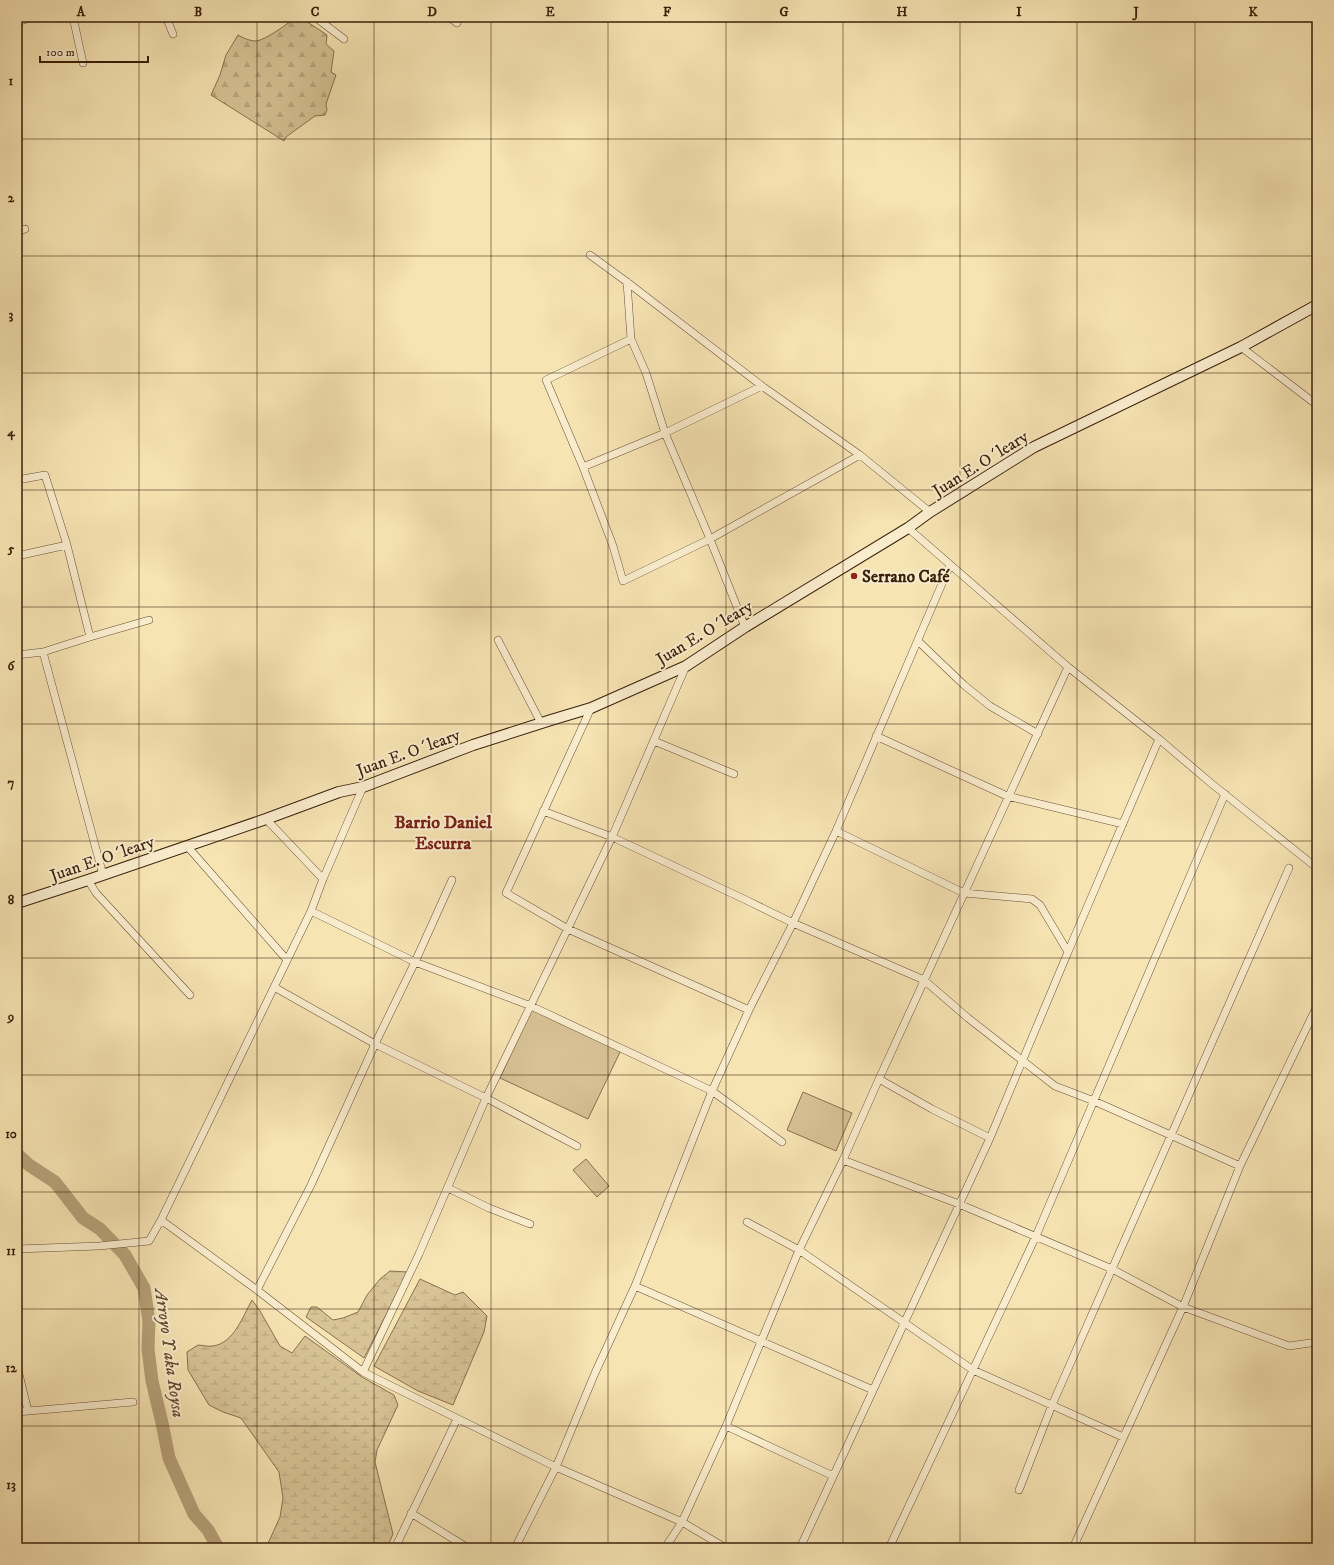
<svg xmlns="http://www.w3.org/2000/svg" width="1334" height="1565" font-family="'IM FELL DW Pica',serif">
  <style>
    .forest { fill: url(#forest-firs); stroke: #887150 }
    .wetland { fill: url(#wetland-marsh); stroke: #887150 }
    .pitch { fill: #d7c396; stroke: #887150 }
    .lines { fill: none; stroke-linecap: round; stroke-linejoin: round }
    .river { stroke: #b7a179; stroke-width: 13 }
    .street-casing { stroke: #695034; stroke-width: 8 }
    .secondary-casing { stroke: #3a1f09; stroke-width: 12 }
    .street { stroke: #faedce; stroke-width: 7 }
    .secondary { stroke: #faedce; stroke-width: 10 }
    .grid { fill: none; stroke: #3a1f09; stroke-width: 1; stroke-opacity: 0.55 }
    .poi-dot { fill: #8f2418; stroke: #faedce; stroke-width: 1.5 }
    .labels { text-anchor: middle; stroke-width: 4; stroke-linejoin: round; paint-order: stroke }
    .street-label { font-size: 17px; fill: #3a1f09; stroke: #faedce }
    .poi-label { font-size: 17px; font-weight: bold; fill: #3a1f09; stroke: #faedce; text-anchor: start }
    .neighbourhood-label { font-size: 18px; font-weight: bold; fill: #7a1f14; stroke: #faedce }
    .water-label { font-size: 18px; font-style: italic; fill: #664c30; stroke: #faedce }
    .neatline { fill: none; stroke: #3a1f09; stroke-width: 1.5 }
    .grid-label { font-size: 13px; text-anchor: middle; font-weight: bold; fill: #3a1f09 }
  </style>
  <defs>
    <pattern id="forest-firs" width="22" height="20" patternUnits="userSpaceOnUse"><rect width="22" height="20" fill="#d7c396"/><path d="M5 1l3.5 6h-7zM16 11l3.5 6h-7z" fill="#b9a780"/></pattern>
    <pattern id="wetland-marsh" width="20" height="14" patternUnits="userSpaceOnUse"><rect width="20" height="14" fill="#d7c396"/><path d="M1 5h8M5 5V1M11 12h8M15 12V8" fill="none" stroke="#b9a780"/></pattern>
  </defs>
  <rect width="100%" height="100%" fill="#f7e4b3"/>
  <filter id="stains"><feTurbulence type="fractalNoise" baseFrequency=".005" numOctaves="4"/><feColorMatrix values="0 0 0 0 .2 0 0 0 0 .09 0 0 0 0 .02 0 0 0 .5 -.17"/></filter>
  <radialGradient id="worn" r=".72"><stop offset=".6" stop-color="#630" stop-opacity="0"/><stop offset="1" stop-color="#630" stop-opacity=".3"/></radialGradient>
  <path class="forest" d="M297,17H300L327,35L326,44L334,51L331,72L336,75L326,104L327,110L325,115L315,116L286,137L284,141L211,95L220,75L226,55L238,35C243,38 250,41 256,41C266,40 288,23 297,17Z"/>
  <path class="wetland" d="M390,1271L408,1272L364,1358L306,1317L311,1307H317L333,1320L343,1318L358,1312L367,1295L380,1279Z
    M420,1279L455,1295L463,1292L487,1316L484,1332L453,1405L418,1391L374,1366Z
    M252,1300L260,1311L280,1346L292,1353L305,1336L362,1377L394,1395L398,1405L377,1450L375,1462L393,1534L387,1548H266L280,1517L283,1498L279,1472L241,1418L223,1412L209,1405L188,1370L187,1352L198,1345C202,1345 208,1347 213,1346C234,1343 243,1316 252,1300Z"/>
  <path class="pitch" d="M532,1008L621,1050L588,1119L500,1078Z
    M803,1092L852,1113L836,1151L787,1130Z
    M586,1159L609,1186L597,1197L573,1170Z"/>
  <g class="lines">
    <path class="river" d="M17,1154L29,1165L55,1182L83,1218L100,1229L125,1255L144,1288L149,1321L148,1349L152,1381L162,1423L169,1458L194,1514L208,1530L218,1548"/>
    <defs>
      <path id="street" d="M73,17L83,63
        M166,17L173,34
        M315,17L344,39
        M449,17L457,23
        M17,22L34,17
        M17,232L25,229
        M590,255L627,282L762,386L860,455L930,512
        M627,282L631,339L646,373L665,433L710,539L745,627
        M631,339L546,380L583,467L613,546L623,581L710,539L860,455
        M1241,347L1317,405
        M583,467L665,433L762,386
        M17,480L45,475L67,545L90,637
        M908,528L1068,667L1159,739L1212,784L1317,868
        M17,556L67,545
        M498,640L541,723
        M918,641L964,685L990,706L1038,734
        M43,652L103,875
        M17,655L43,652L90,637L149,620
        M591,708L506,893L568,929L749,1010
        M876,736L1007,796L1123,824
        M654,741L734,774
        M543,811L612,837L746,900L793,923L924,980L968,1018L1055,1086L1094,1101L1240,1166
        M266,819L323,879
        M187,846L287,960
        M88,880L96,893L190,995
        M311,911L415,962L531,1006L712,1091L782,1142
        M1068,952L1159,739
        M274,987L375,1044L486,1098L577,1146
        M879,1079L932,1109L990,1138
        M843,1160L959,1204L1112,1269L1183,1307L1289,1346L1317,1342
        M448,1188L489,1208L530,1224
        M161,1220L257,1290L363,1372L556,1467L682,1522L726,1548
        M747,1222L799,1250L973,1370L1123,1437
        M17,1249L99,1246L149,1241L161,1220L311,911L323,879L363,787
        M635,1286L873,1390
        M257,1290L311,1185L375,1044L415,962L452,880
        M17,1366L28,1411
        M363,1372L419,1254L486,1098L612,837L686,666
        M17,1412L133,1402
        M726,1426L833,1476
        M1019,1490L1052,1405L1289,868
        M411,1513L468,1548
        M395,1548L457,1419
        M515,1548L556,1467L595,1373L635,1286L712,1091L749,1010L793,923L836,831L950,565
        M665,1548L682,1522L726,1426L799,1250L843,1160L879,1079L1068,667
        M800,1548L990,1138L1068,952L1040,905L1032,899L964,893L836,831
        M889,1548L1036,1236L1225,794
        M1073,1548L1183,1307L1240,1166L1317,1006"/>
      <path id="secondary" d="M17,903L88,880L266,819L339,792L363,787L473,745L551,720L591,708L686,666L745,627L908,528L930,512L1034,447L1241,347L1317,305"/>
    </defs>
    <use href="#street" class="street-casing"/>
    <use href="#secondary" class="secondary-casing"/>
    <use href="#street" class="street"/>
    <use href="#secondary" class="secondary"/>
  </g>
  <path class="grid" d="M139,17V1548M257,17V1548M374,17V1548M491,17V1548M608,17V1548M726,17V1548M843,17V1548M960,17V1548M1077,17V1548M1195,17V1548M17,139H1317M17,256H1317M17,373H1317M17,490H1317M17,607H1317M17,724H1317M17,841H1317M17,958H1317M17,1075H1317M17,1192H1317M17,1309H1317M17,1426H1317"/>
  <circle class="poi-dot" cx="854" cy="576" r="4"/>
  <g class="labels">
    <g class="street-label">
      <text transform="translate(980 463) rotate(-32)" y="6">Juan E. O´leary</text>
      <text transform="translate(704 632) rotate(-31)" y="6">Juan E. O´leary</text>
      <text transform="translate(408 752) rotate(-20)" y="6">Juan E. O´leary</text>
      <text transform="translate(102 858) rotate(-19)" y="6">Juan E. O´leary</text>
    </g>
    <g class="poi-label">
      <text x="862" y="582">Serrano Café</text>
    </g>
    <g class="neighbourhood-label">
      <text x="443" y="828">Barrio Daniel<tspan x="443" dy="21">Escurra</tspan></text>
    </g>
    <g class="water-label">
      <text transform="translate(170 1353) rotate(82)" y="6">Arroyo Y aka Roysa</text>
    </g>
  </g>
  <rect width="1334" height="1565" fill="none" stroke="#f7e4b3" stroke-width="44"/>
  <path d="M40 56v6h108v-6" fill="none" stroke="#3a1f09" stroke-width="2"/>
  <text x="46" y="56" font-size="12" fill="#3a1f09" stroke="#faedce" stroke-width="3" paint-order="stroke">100 m</text>
  <rect x="22" y="22" width="1290" height="1521" class="neatline"/>
  <g class="grid-label">
    <text x="81" y="16">A</text>
    <text x="198" y="16">B</text>
    <text x="315" y="16">C</text>
    <text x="432" y="16">D</text>
    <text x="550" y="16">E</text>
    <text x="667" y="16">F</text>
    <text x="784" y="16">G</text>
    <text x="902" y="16">H</text>
    <text x="1019" y="16">I</text>
    <text x="1136" y="16">J</text>
    <text x="1253" y="16">K</text>
    <text x="11" y="85">1</text>
    <text x="11" y="202">2</text>
    <text x="11" y="319">3</text>
    <text x="11" y="436">4</text>
    <text x="11" y="553">5</text>
    <text x="11" y="670">6</text>
    <text x="11" y="787">7</text>
    <text x="11" y="904">8</text>
    <text x="11" y="1021">9</text>
    <text x="11" y="1138">10</text>
    <text x="11" y="1255">11</text>
    <text x="11" y="1372">12</text>
    <text x="11" y="1489">13</text>
  </g>
  <rect width="100%" height="100%" filter="url(#stains)"/>
  <rect width="100%" height="100%" fill="url(#worn)"/>
</svg>
